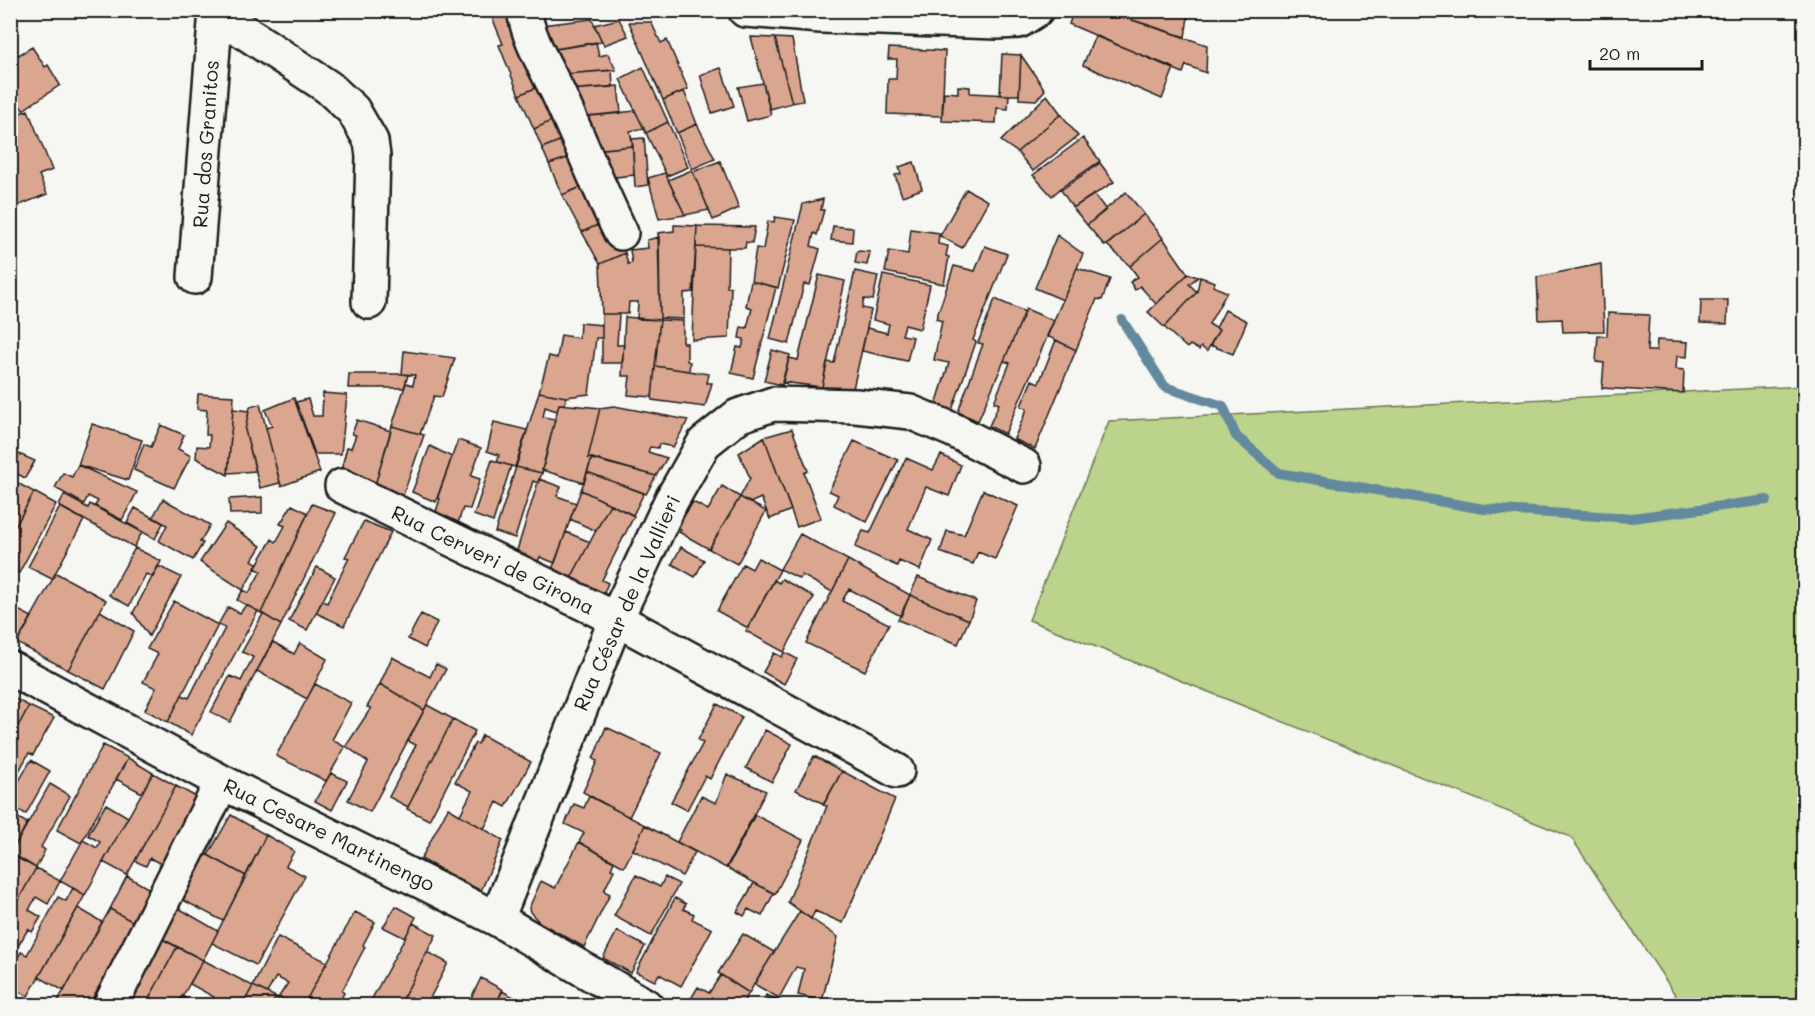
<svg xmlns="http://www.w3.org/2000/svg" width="1815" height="1016" font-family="Mali,sans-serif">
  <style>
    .green { fill: #bbd38a; stroke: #6c7853; stroke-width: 1.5 }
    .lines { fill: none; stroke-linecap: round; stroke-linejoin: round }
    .stream { stroke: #64899e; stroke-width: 10 }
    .building { fill: #dba690; stroke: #1c1c1c; stroke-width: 1.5 }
    .minor-casing { stroke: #1c1c1c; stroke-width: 38 }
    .minor { stroke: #f6f6f2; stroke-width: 33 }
    .labels { text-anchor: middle; stroke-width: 5; stroke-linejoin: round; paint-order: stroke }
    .street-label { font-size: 20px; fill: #1c1c1c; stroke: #f6f6f2 }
  </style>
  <rect width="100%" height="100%" fill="#f6f6f2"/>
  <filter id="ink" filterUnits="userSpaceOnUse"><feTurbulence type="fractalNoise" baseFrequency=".0167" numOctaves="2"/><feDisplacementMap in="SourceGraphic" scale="12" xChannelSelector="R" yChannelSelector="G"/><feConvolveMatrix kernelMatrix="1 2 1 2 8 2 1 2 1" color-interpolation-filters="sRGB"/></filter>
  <g filter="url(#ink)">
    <path class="green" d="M1804,386V1005H1682L1571,837L1029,620L1109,421Z"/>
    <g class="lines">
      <path class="stream" d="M1122,320L1165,387L1223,406L1236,436L1279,473L1484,509L1632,518L1767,500"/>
    </g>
    <path class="building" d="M489,10H515L547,83L519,95L499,45L503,44Z
      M1074,10H1102L1207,45L1206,73L1186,65L1183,73L1069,24Z
      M1102,10H1189L1185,37Z
      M592,19L602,42L538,52L533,26Z
      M619,19L628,36L604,45L594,25Z
      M629,22H651L661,43L667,40L688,89L663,100Z
      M1095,36L1174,68L1162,99L1083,65Z
      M751,37L775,38L792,103L770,109Z
      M775,38L792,39L803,101L792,103Z
      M596,42L599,56L608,54L616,70L566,74L554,49Z
      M32,47L45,67L48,65L60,85L23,110L10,91V60Z
      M889,48L945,51L942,116L887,114L888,79H896L897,59H888Z
      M1002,54L1021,55L1019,95H1000Z
      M1021,55L1045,90L1036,100L1019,99Z
      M643,67L668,122L646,133L620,79Z
      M721,68L734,106L712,113L700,75Z
      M612,70L613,87L568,90L566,74Z
      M547,83L562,116L534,129L519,95Z
      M763,83L771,115L747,121L738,87Z
      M618,86L621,113L571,118L568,90Z
      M958,86L970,87V93L1009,95L1008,109L997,108L996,123L942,121L944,92L958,93Z
      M684,91L697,124L677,133L663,100Z
      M1047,95L1061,114L1017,152L1001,141Z
      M28,110L52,170L39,175L47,194L10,209V117Z
      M635,111L644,128L630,131L633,146L592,150L588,116Z
      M1061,114L1078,136L1033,171L1017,152Z
      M562,116L572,136L542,148L534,129Z
      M668,122L688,167L667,176L646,133Z
      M697,124L715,159L692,169L677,133Z
      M572,136L580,154L549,164L542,148Z
      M644,138L648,185L635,187L632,139Z
      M1083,138L1100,161L1062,187L1052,196L1033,175Z
      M633,146L634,175L616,177L617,181L600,185L587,151Z
      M580,154L593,182L562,195L549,164Z
      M720,161L739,208L713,220L693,172Z
      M914,162L922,189L902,196L895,175L901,174L899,167Z
      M1100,163L1114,182L1073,208L1061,190Z
      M692,170L709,210L685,215L668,180Z
      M665,173L685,215L659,219L648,178Z
      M584,186L607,221L582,232L562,195Z
      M966,189L988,201L962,248L940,236Z
      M1126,192L1144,214L1105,246L1087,225Z
      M1094,194L1106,210L1087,225L1073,208Z
      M823,199L821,210H824L817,235L814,233L811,246L820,249L810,285L804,284L789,344L770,339L803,204Z
      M1144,214L1163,238L1130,266L1107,245Z
      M775,217L795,220L778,288L751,281L756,248L763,249L768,221L774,222Z
      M610,219L625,253L600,264L582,232Z
      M674,225L697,226L693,292L684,293V319L660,318L658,233L674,231Z
      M697,226L755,227L752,243L746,242L745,248H728L696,247Z
      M833,226L853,228L852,242L831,240Z
      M911,229L939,233L938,244L948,246L946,256L949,257L944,284L885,272L889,251L908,254Z
      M1057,235L1083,254L1063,300L1035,288Z
      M659,237L660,320L637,319L638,302H629L628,314H602L600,264L625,253L628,264L632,263L630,250L648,248L647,240Z
      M1163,238L1188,274L1156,304L1140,286L1135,290L1130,282L1138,277L1130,266Z
      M985,246L1007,254L973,340L976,342L952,410L936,405L949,363L934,360L942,321L936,319L954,266L975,271Z
      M696,247L728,248L727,287H731L729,338L692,340Z
      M857,251L870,252L867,265L855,263Z
      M1601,264L1604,331L1563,332L1562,319L1539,320L1537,277Z
      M1077,268L1110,279L1102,300L1097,299L1076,350L1047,336Z
      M855,271L878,276L873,300L864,299L862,308L871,310L852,393L822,387L827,362L834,363Z
      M1188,274L1198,277L1189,284L1197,292L1164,327L1148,312Z
      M819,275L845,281L822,387L782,382L789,358L798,360Z
      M883,275L930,285L920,329L905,325L902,335L913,337L907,361L862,351L867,328L887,333L889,324L873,320Z
      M1200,277L1215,282L1213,286L1227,292L1209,324L1219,330L1207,351L1201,347L1199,350L1190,345L1187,348L1164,327L1197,292Z
      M751,281L776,287L753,378L731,373L737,347L742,348L744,339L739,338L741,327L747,328L752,308L746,306Z
      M995,299L1025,312L978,421L958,412L983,344L978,343Z
      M1701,300H1728L1727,324L1700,323Z
      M1026,309L1054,321L1005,434L989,426L999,404L994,402L1010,363L1004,361Z
      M1225,310L1247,321L1233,354L1210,345L1219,330L1216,328Z
      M1608,313L1649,315L1647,351H1656L1657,340L1688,342L1687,357L1677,356L1676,369L1684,370L1683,393L1602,388L1604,363L1596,362L1598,335L1607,336Z
      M602,314H619L617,345H624L622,363H602Z
      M625,317L660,320L652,397L628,395L630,376H622Z
      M660,320L683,321V343H687V361L690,362L689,371L655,366Z
      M580,323L602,325V338H596L589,394L566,397L539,392L549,356L557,358L561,335L579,338Z
      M1056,340L1076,350L1035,449L1014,439L1027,409L1021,406L1032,380L1039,383Z
      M772,350L790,355L782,385L764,381Z
      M404,351L455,358L442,397L434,396L420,434L392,426L406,383L413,385L415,375L402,374Z
      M655,366L709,374L707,383H712L705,407L652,400Z
      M349,374H402L408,375L404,388H348Z
      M539,392L566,397L565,404H559L557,411L545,407L543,417L555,419L542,473L516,467Z
      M323,393L347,395L341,454H315L296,402L308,399L313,416H322Z
      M198,394L234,396L228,475L196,458L197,446L209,447L210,435H206L207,410L197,409Z
      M294,398L320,472L281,486L266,428L272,426L265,410Z
      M260,404L280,483L260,488L245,430L250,407Z
      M559,404L600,408L588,458H592L584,483L542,470Z
      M614,406L688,420L673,447L659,444L658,448L650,447L648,452L667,458L656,476L588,458L600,408Z
      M233,409L249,411L245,430L256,471L228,473Z
      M357,420L391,431L373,492L339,478L347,447L351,448L356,435L352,434Z
      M494,422L527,430L515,467L497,462L499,455L487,451Z
      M92,424L142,440L128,480L78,465Z
      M161,425L184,435L178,449L191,456L174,488L134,470L144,444L151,447Z
      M392,426L424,435L400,504L373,492Z
      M792,429L808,471L804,473L821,518L797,527L764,437Z
      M764,437L791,510L770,519L761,498L750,503L740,497L750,478L739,453Z
      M458,440L481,448L471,476L480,479L470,509L463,508L456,529L434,518L440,499L437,498Z
      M854,441L898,460L867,522L834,505L838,495L829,491Z
      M430,446L452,457L436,502L412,492Z
      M10,450L35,461L25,478L10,470Z
      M941,455L961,465L949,496L926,487L908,529L932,540L920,570L899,561L897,566L855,547L863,531L870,533L906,458L933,470Z
      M592,458L656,476L646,494L587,472Z
      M492,460L511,466L493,522L474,515Z
      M78,465L137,492L122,520L95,506L98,501L88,496L84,504L55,488L63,473L72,477Z
      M516,467L542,473L538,483L533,481L515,538L495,532Z
      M587,472L644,493L633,515L581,490Z
      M10,479L34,492L13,531L10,529Z
      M539,479L561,487L557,496L576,503L555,563L540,557L535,568L514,560Z
      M722,486L740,497L709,549L679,532L681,530L677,527L693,502L708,510Z
      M581,490L610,504L596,531L570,519Z
      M983,490L1018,506L995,559L978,552L973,564L940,552L947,531L964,535Z
      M34,492L56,504L19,573L10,568V536Z
      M64,495L88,508L90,504L142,532L134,547L59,506Z
      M262,497V513L230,514L229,499Z
      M740,497L766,511L737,564L709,549Z
      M163,499L210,525L200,542L203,543L193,560L159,541L167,525L153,517Z
      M312,504L336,513L281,625L261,613Z
      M610,504L634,516L602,580L608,583L602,597L569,582Z
      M292,505L308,513L261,613L237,600L243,590L249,593L261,571L255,568L272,539L276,542L285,526L280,524Z
      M60,507L84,520L52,579L28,567Z
      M135,508L163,523L155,539L127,523Z
      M364,521L391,532L344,626L316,613L322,601L327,603L349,558L345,557Z
      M226,523L261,546L252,560L258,564L243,590L200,562Z
      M566,532L590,542L569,582L550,575Z
      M800,534L848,560L832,592L802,575L800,579L780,569Z
      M681,547L704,560L695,577L672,564Z
      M135,548L161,561L153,577L146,574L129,606L109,595Z
      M758,558L780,570L748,628L717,611L743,564L752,569Z
      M848,560L910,595L901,616L849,589L842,601L889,624L865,671L806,643Z
      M158,566L181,577L149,636L133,613Z
      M317,567L335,577L307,630L289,621Z
      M56,573L106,600L68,670L17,643Z
      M918,577L976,601L969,620L910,595Z
      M782,579L814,597L784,652L746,631L774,580L779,583Z
      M910,595L969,620L958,644L898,620Z
      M174,601L218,625L168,722L145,710L156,688L143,682L158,654L147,649Z
      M246,605L258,611L191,735L168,722L182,695L189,698L225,628L218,625L228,607L240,613Z
      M10,606L32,617L17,643L10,639Z
      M100,611L134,631L105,689L68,670Z
      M263,614L281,625L230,722L211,712L230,676L241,681L253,657L242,652Z
      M421,614L437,622L425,648L408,639Z
      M273,642L294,654L300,643L327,659L307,699L257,671Z
      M784,652L797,659L784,684L763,672L774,653L782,657Z
      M392,657L430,677L436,664L446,669L424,710L380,684Z
      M315,684L351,703L332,740L345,747L326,781L276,756Z
      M380,684L424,710L370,812L348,800L368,762L346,746L371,708L367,707Z
      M10,696L29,706L10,741Z
      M717,704L742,717L710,779L705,776L687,810L671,802L703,743L698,740Z
      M427,705L453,719L408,807L389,797L416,745L408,741Z
      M29,706L54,718L33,755L29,753L10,787V741Z
      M453,719L475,731L429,820L407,809Z
      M606,727L661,753L629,817L583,792L597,761L593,759Z
      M765,730L792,744L772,782L746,768Z
      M482,735L531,762L506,807L497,802L484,829L460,815L472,791L455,782L475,743L478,744Z
      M103,745L128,758L81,843L57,830Z
      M814,756L842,771L824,804L796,790Z
      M128,758L153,773L142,793L116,779Z
      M31,760L50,771L26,814L18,810L15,816L27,823L11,853L10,797Z
      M842,771L895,799L843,923L815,911L811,919L788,902L827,806L823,805Z
      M153,773L176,786L127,875L103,862Z
      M331,773L347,781L332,810L315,801Z
      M727,774L766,791L726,868L677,842L701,796L716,803Z
      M50,784L70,796L41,847L45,850L36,868L11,853Z
      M176,786L200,799L165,866L150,858L146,866L135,861Z
      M589,796L645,825L624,867L579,842L584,833L565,824L574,804L584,808Z
      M106,804L128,817L85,895L60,881L83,840L97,848L100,842L88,835Z
      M448,808L503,840L481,891L421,859Z
      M231,815L266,835L246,876L208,855Z
      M755,815L803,840L775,894L727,868Z
      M645,825L695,852L682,876L633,850Z
      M266,835L294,851L286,866L305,876L256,965L212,943Z
      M579,842L614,862L611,869L614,870L604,891L610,894L584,947L539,922L530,912L529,908L541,881L555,888Z
      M204,853L246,876L223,921L179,898Z
      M10,854L36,868L10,915Z
      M36,868L60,881L48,904L36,897L29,910L41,917L32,932L28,929L10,960V915Z
      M636,875L660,887L665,877L679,884L651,936L614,916Z
      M127,876L153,891L135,923L110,909Z
      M754,883L774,893L762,916L748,909L744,916L737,912Z
      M73,888L85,895L28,996L10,987V972L21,952L27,955L58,897L66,901Z
      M675,898L686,904L683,909L694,914L692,919L712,929L681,986L659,974L655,981L636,972Z
      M168,902L218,931L203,960L151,933Z
      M396,906L416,917L405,938L383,927Z
      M78,908L102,922L64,991L39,977Z
      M110,909L135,923L88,1006H55Z
      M800,911L838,937L822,1001L798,995L804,969L796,967L779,998L754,984Z
      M355,912L375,922L363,945L365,947L342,991L344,993L340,1001L349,1006H303Z
      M413,923L436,935L399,1006H368Z
      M617,931L645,946L631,973L603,958Z
      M151,933L177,947L145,1006H112Z
      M743,934L774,952L749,993L718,973Z
      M278,937L327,962L303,1006H293L278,998L288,983L276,977L267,993L253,986Z
      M177,947L203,960L177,1006H145Z
      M427,952L448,963L427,1004L430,1006H399Z
      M203,960L253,986L242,1006H220L212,1001L214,997L190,984Z
      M721,975L749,993L741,1006L687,1005L698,987L709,993Z
      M481,978L503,990L495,1006H467Z
      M253,986L276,997L271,1006H242Z
      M502,991L531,1006H495Z
      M766,995L794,1006H762Z
      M182,996L196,1005L195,1006H177Z
      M278,998L293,1006H275Z"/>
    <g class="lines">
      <defs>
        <path id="minor" d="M524,10C529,42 546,67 559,95C580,141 599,188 621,233
          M745,10L821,16L997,22L1019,21L1036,10
          M216,13L328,87L353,110L371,141L373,156L369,302
          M195,277L216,10
          M342,486L616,619L897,771
          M10,668L222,782L497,919L646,1006
          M497,919L616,619L671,501L704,443L738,416L773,404L856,406L910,412L953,430L1024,466
          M110,1006L222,782"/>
      </defs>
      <use href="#minor" class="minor-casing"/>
      <use href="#minor" class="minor"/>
    </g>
  </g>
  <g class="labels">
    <g class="street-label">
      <text transform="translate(206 144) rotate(-86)" y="7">Rua dos Granitos</text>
      <text transform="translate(493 560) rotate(26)" y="7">Rua Cerveri de Girona</text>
      <text transform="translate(627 603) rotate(-66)" y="7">Rua César de la Vallieri</text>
      <text transform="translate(329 835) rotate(26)" y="7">Rua Cesare Martinengo</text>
    </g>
  </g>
  <rect width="1815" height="1016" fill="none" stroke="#f6f6f2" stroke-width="36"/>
  <rect x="18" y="18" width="1779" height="980" fill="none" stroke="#1c1c1c" stroke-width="2" filter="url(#ink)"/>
  <path d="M1590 60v9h112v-9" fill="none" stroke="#1c1c1c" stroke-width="3"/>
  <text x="1599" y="60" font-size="18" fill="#1c1c1c" stroke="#f6f6f2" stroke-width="4.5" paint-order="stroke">20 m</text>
</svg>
